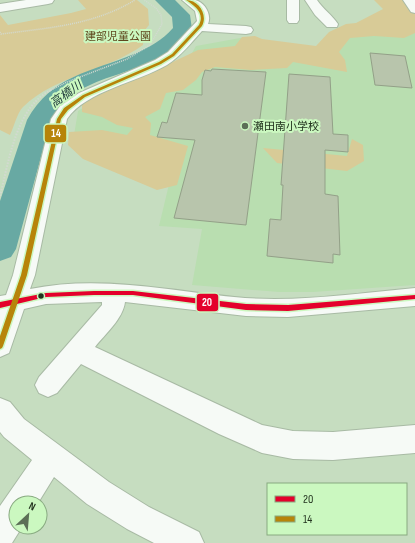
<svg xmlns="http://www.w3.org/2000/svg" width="415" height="543" font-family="'Sofia Sans Condensed','Noto Sans JP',sans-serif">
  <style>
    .built { fill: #b9deb0 }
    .green { fill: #d8cb97 }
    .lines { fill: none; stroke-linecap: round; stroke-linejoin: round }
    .river { fill: #68a9a3; fill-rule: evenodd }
    .building { fill: #b8c5ac; stroke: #93a088 }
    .minor-casing { stroke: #a8baa4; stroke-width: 2 }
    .path-far1 { stroke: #d3dad1; stroke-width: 1.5; stroke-dasharray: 1 1; stroke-linecap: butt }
    .path { stroke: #d3dad1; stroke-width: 2; stroke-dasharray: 1.5 1.5; stroke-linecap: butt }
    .minor { fill: #f6faf6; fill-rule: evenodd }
    .bus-1-casing { stroke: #cbf8c0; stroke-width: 3 }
    .bus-2-casing { stroke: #cbf8c0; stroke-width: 3 }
    .bus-1 { fill: #e4002b; fill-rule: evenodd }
    .bus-2 { fill: #b78409; fill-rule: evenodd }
    .poi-dot { fill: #5c6f57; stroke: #cbf8c0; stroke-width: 1.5 }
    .bus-dot { fill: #23341f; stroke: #cbf8c0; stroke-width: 1.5 }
    .labels { text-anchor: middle; stroke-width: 4; stroke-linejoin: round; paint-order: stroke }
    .far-park-label { font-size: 11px; fill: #5f471e; stroke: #cbf8c0 }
    .far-poi-label { font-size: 11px; fill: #23341f; stroke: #cbf8c0; text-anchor: start }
    .far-water-label { font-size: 12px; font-style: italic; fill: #213c3d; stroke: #cbf8c0 }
    .line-badge { stroke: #cbf8c0; stroke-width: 1.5 }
    .badge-label { font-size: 11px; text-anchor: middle; font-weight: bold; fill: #fff }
  </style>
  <rect width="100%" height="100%" fill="#c6ddc0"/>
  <path class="built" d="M415,10V285L313,292H279L192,285L202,229L159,226L177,151L73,141L78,111L100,97L180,62L192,53L196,46L240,38L318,50Z"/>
  <path class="green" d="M78,0H137L148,9L149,25L144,31L143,45C107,71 56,75 23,107C17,113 14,127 10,135L0,130V15L8,25L71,13L86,9Z
    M374,0H406L415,3V33L404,38L374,36L350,38L339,52L345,60L347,72L293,62L287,68L251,70L215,67L202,72L196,80L183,90L166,93L160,109L145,117L151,123L150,135L188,146L177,185L157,190L83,159L68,145L69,132L102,130L127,135L133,128L117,125L102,117L82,112V103L93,95L160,68L198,50L235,46L242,37L255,36L262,39L316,46L329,32L346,24L356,23L383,9Z
    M352,139L363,145L364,161L347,171L277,163L263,148L347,156Z"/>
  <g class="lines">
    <path class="river" d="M155,0H175L190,15L192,29C188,35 184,42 179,46C142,78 75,72 51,120L16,249L11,257L0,261V201L27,120C52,75 91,72 134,54C149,47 162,41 173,28L172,17Z"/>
  </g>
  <path class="building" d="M370,53L405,56L412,88L375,85Z
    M212,69L266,72L246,225L174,218L195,140L157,137L162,122L167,123L176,93L202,95V80L205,70L211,71Z
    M289,74L330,77L333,134L348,135V152L325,150V194L338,196L340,255L333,254V263L267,256L270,219L281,220L283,185H281Z"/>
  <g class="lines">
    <defs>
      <path id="minor" d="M26,0H54L52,3L48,4L0,12V4Z
        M182,0C186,0 191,0 195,0C205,2 212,15 208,24L246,26L251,27L253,30L251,33L246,34L202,31C191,43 181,56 167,65C138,82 86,91 67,119L35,275L30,289C102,274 174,292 245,298C301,302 360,293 415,288V306L288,317L246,316L125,302C123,319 105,334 95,347L262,425L293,431L333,432L415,425V453L333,460L293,459L262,453L219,434L81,364L57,393L48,397L39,393L35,385L39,377L102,305V302L46,304L24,309L9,353L0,357V296L6,295L13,275L51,119L60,106L79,93L155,60L168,52L197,21L195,11Z
        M287,0H299V20L297,23H289L287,20Z
        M305,0H317C323,9 332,15 338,24L337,27H327L315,15Z
        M403,0H415V13L411,12Z
        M0,398L10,402L24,419L109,482L149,507L199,532L204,543H154L127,529L87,504L54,477L38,503H16V527H22L12,543H0V506L32,460L4,437L0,432Z"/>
    </defs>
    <use href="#minor" class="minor-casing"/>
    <path class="path-far1" d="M0,32L1,34C48,28 94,25 135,0
      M49,91L67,82L127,59L150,45L162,24L161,15L156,8L144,0"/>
    <path class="path" d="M0,196C9,161 16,107 51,90"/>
    <use href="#minor" class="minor"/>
    <defs>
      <path id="bus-1" d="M94,291H133L246,304L288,305L415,295V299L288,311L246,310L133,295H94L46,297L0,308V302L46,293Z"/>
      <path id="bus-2" d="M186,0C199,0 208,15 202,26L174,56L161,64L85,97L68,110L61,119L27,275L3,346L2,348L0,349V336L21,275L57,119L64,108L83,95L159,62L172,54L199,25C205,13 195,6 186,0Z"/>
    </defs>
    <use href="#bus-1" class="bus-1-casing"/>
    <use href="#bus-2" class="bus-2-casing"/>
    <use href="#bus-1" class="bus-1"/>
    <use href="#bus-2" class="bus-2"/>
  </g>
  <circle class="poi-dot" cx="245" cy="126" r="4"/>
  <circle class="bus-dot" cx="41" cy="296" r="3.5"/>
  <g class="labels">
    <g class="far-park-label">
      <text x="118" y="40">建部児童公園</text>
    </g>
    <g class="far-poi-label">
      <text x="253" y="130">瀬田南小学校</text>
    </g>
    <g class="far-water-label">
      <text transform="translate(66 94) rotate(-36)" y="4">高橋川</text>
    </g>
  </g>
  <g class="line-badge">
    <rect x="44" y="124" width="23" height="19" rx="4" fill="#b78409"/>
    <rect x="196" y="293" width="23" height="19" rx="4" fill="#e4002b"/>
  </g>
  <g class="badge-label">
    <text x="56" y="137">14</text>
    <text x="207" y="306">20</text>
  </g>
  <rect x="267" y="483" width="140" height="52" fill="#cbf8c0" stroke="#88aa80"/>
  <rect x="275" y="496" width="20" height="6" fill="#e4002b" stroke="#88aa80"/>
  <text x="303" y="503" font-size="12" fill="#23341f">20</text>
  <rect x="275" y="516" width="20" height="6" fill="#b78409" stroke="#88aa80"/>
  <text x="303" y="523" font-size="12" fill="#23341f">14</text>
  <g transform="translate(28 515) rotate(26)"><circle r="19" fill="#cbf8c0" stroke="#88aa80"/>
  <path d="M0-3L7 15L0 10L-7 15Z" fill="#5c6f57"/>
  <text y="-6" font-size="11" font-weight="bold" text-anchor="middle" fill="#23341f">N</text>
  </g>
</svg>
